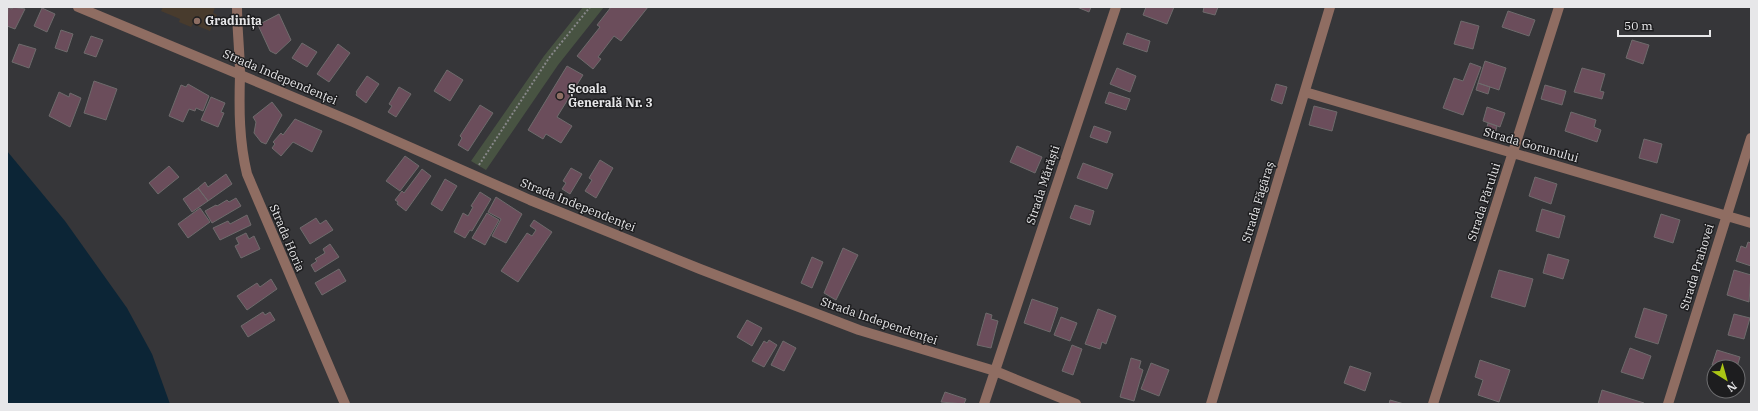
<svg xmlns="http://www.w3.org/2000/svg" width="1758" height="411" font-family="'IBM Plex Serif',serif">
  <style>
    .education { fill: #483b2d }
    .green { fill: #485342 }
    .water { fill: #0c2536 }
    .building { fill: #6b4d5b; stroke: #6e6b6c }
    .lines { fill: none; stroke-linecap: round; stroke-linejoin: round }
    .path { stroke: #878789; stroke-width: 2; stroke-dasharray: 2 2; stroke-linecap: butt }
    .minor { stroke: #8f6d62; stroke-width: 10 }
    .education-dot { fill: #8d6e63; stroke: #1d1d1f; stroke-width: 1.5 }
    .labels { text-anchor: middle; stroke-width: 3; stroke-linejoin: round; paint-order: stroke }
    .poi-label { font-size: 12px; font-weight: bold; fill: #e7e7e9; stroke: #1d1d1f; text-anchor: start }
    .street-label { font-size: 12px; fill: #e7e7e9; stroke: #1d1d1f }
  </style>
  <rect width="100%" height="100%" fill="#363639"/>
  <path class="education" d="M163,7H215L213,13L217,15L210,31L193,24L191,27L179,22L180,19L161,11Z"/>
  <path class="green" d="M583,7H604L558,65L486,170L471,161L544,56Z"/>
  <path class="water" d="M7,151L65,221L127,308L152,354L170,404H7Z"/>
  <path class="building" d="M8,7L12,9L13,7L25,9L15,29L7,26Z
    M611,7H648L621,41L614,36L598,57L601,59L593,69L577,56L600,27L597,25Z
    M1077,7H1091L1089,12Z
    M1146,7H1174L1167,24L1143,15Z
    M1204,7H1218L1215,15L1203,12Z
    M42,8L55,14L47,32L34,26Z
    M1508,11L1535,20L1529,36L1502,27Z
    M279,14L291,40L276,54L270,51L258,25Z
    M1461,21L1479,26L1473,49L1454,44Z
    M61,30L73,34L67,52L55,48Z
    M1127,33L1150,41L1147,52L1123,44Z
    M91,36L103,40L96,57L84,53Z
    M1632,40L1649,45L1643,64L1626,58Z
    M302,43L317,52L307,67L292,58Z
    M19,44L36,49L29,68L12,62Z
    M338,44L350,53L329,82L317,74Z
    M1485,61L1506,68L1499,90L1478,83Z
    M1470,63L1481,67L1463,115L1443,108L1454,78L1463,81Z
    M567,66L583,75L557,117L572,126L561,143L546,134L543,139L528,130Z
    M1117,68L1136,76L1130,92L1110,84Z
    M1582,68L1605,74L1600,91L1604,92L1602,99L1574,92Z
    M447,70L463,80L450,101L434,91Z
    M367,76L379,84L366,103L356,95L357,93L356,92Z
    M94,81L117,89L106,120L84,113Z
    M1478,83L1490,87L1488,94L1476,90Z
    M188,84L209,96L203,111L196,108L195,111L189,109L183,122L169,116L181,85L186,87Z
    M1276,84L1287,87L1282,104L1271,100Z
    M1545,85L1566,91L1562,105L1541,99Z
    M399,87L411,94L396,117L388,112L392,106L389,104Z
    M59,92L69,97L70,93L81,98L70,127L49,116Z
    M1109,92L1130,99L1126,110L1105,103Z
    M211,97L225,103L221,112L224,113L218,127L201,120Z
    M272,102L282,115L266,144L261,142L254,133L256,122L253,117Z
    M480,105L493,113L468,151L458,145L462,138L460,136Z
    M1314,106L1337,112L1332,131L1309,125Z
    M1487,107L1505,113L1500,127L1483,121Z
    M1571,112L1596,120L1594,127L1601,130L1597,142L1565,131Z
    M295,119L322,131L312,152L293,142L281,156L272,148L275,144L273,142L281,133L283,135Z
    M1488,123L1497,126L1495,134L1486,131Z
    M1094,126L1111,132L1107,143L1090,137Z
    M1644,139L1662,144L1657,163L1639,158Z
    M1017,146L1042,157L1035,173L1010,162Z
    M405,156L419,166L400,191L386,181Z
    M600,160L613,168L596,198L585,191L592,180L589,178Z
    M1083,163L1113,174L1107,189L1077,178Z
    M169,166L179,177L158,194L149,183Z
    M571,168L582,174L570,194L562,189L566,183L563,181Z
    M422,169L431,176L406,211L397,204L398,202L395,200L402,191L404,193Z
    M226,174L232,184L208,201L198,188L205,182L208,187Z
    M1535,177L1557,184L1551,204L1529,196Z
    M445,179L457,186L442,211L431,204Z
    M198,188L208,201L192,212L183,199Z
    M480,192L491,199L472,231L470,230L465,238L454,232L463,213L468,216L473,207L471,206Z
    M496,197L522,214L506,243L492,236L501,219L488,212Z
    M236,198L241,206L212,223L205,211L216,205L217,206L227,200L229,202Z
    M1075,205L1094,211L1090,225L1070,218Z
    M200,208L210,222L188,238L178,224Z
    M1542,209L1565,216L1559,238L1536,231Z
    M487,213L499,220L485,245L472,238Z
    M1661,214L1680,220L1673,243L1654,237Z
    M247,215L251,225L220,240L213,228L228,221L230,224Z
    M316,218L320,224L326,220L333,230L310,244L300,228Z
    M534,220L552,232L518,282L501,271L527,233L532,236L536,230L530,226Z
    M246,233L249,239L254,236L260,249L241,258L235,246L239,244L236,238Z
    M1748,242L1751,243V266L1736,261L1741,246L1746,248Z
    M330,244L339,257L315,272L311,265L317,261L315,259L325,253L323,249Z
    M843,248L858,255L836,300L824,293Z
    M1548,254L1569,260L1563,279L1543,273Z
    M812,257L823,262L812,288L801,283Z
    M339,269L346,281L322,295L315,283Z
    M1499,270L1533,279L1525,307L1491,297Z
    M1734,270L1751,275L1749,302L1727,295Z
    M271,279L277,289L247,310L237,296L257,283L260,287Z
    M1032,299L1058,308L1050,332L1024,323Z
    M1644,308L1667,315L1658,344L1635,337Z
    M1098,309L1116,316L1106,344L1102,342L1100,349L1085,344Z
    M263,312L265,315L270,312L275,320L248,337L241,326Z
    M986,313L992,315L991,319L998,321L991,348L977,345Z
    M1734,314L1750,318L1744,339L1728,335Z
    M1061,317L1077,323L1070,341L1054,335Z
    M747,320L762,328L752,346L737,337Z
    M769,340L777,345L764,367L752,361L764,341L767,343Z
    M783,341L796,348L784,371L771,365Z
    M1072,345L1082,349L1073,375L1062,371Z
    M1630,348L1651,356L1643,379L1621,372Z
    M1717,350L1740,357L1737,367L1712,365Z
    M1131,358L1141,361L1139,368L1143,370L1134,401L1120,397Z
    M1480,360L1510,370L1499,402L1478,395L1483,380L1475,377Z
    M1151,363L1169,370L1159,396L1141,389Z
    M1350,366L1371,373L1365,391L1344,383Z
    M1602,390L1644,403V404H1598Z
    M945,392L966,399L964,404L941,402Z
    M1390,400L1404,404H1389Z"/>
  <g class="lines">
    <path class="path" d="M479,165L549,58L590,7"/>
    <path class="minor" d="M78,7L353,122L530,200L700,269L859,330L995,371L1076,404
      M237,7C237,30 240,53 240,75C239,109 239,141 247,174L345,404
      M1305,92L1751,223
      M984,404L1116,7
      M1211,404L1330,7
      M1433,404L1559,7
      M1668,404L1751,138"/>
  </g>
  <g class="education-dot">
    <circle cx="197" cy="21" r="4"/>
    <circle cx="560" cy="96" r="4"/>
  </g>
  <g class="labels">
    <g class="poi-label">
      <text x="205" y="25">Gradinița</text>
      <text x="568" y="93">Școala<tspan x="568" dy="14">Generală Nr. 3</tspan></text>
    </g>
    <g class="street-label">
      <text transform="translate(280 77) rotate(23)" y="4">Strada Independenței</text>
      <text transform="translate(1531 145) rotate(16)" y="4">Strada Gorunului</text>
      <text transform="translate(1043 185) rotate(-72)" y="4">Strada Mărăști</text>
      <text transform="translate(1258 202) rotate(-73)" y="4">Strada Făgăraș</text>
      <text transform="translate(1484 202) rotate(-72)" y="4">Strada Părului</text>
      <text transform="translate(578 205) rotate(22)" y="4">Strada Independenței</text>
      <text transform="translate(287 238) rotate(67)" y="4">Strada Horia</text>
      <text transform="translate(1697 267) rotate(-73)" y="4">Strada Prahovei</text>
      <text transform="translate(879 321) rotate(19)" y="4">Strada Independenței</text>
    </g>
  </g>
  <rect width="1758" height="411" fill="none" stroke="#e7e7e9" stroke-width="16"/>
  <g transform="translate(1726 379) rotate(143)"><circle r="19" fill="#1d1d1f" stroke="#6e6e70"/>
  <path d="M0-3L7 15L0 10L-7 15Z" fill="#abc615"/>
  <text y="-6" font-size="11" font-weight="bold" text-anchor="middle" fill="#e7e7e9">N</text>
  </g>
  <path d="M1618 30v6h92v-6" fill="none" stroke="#e7e7e9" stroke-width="2"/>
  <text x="1624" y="30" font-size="12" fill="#e7e7e9" stroke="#1d1d1f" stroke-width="3" paint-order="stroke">50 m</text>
</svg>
